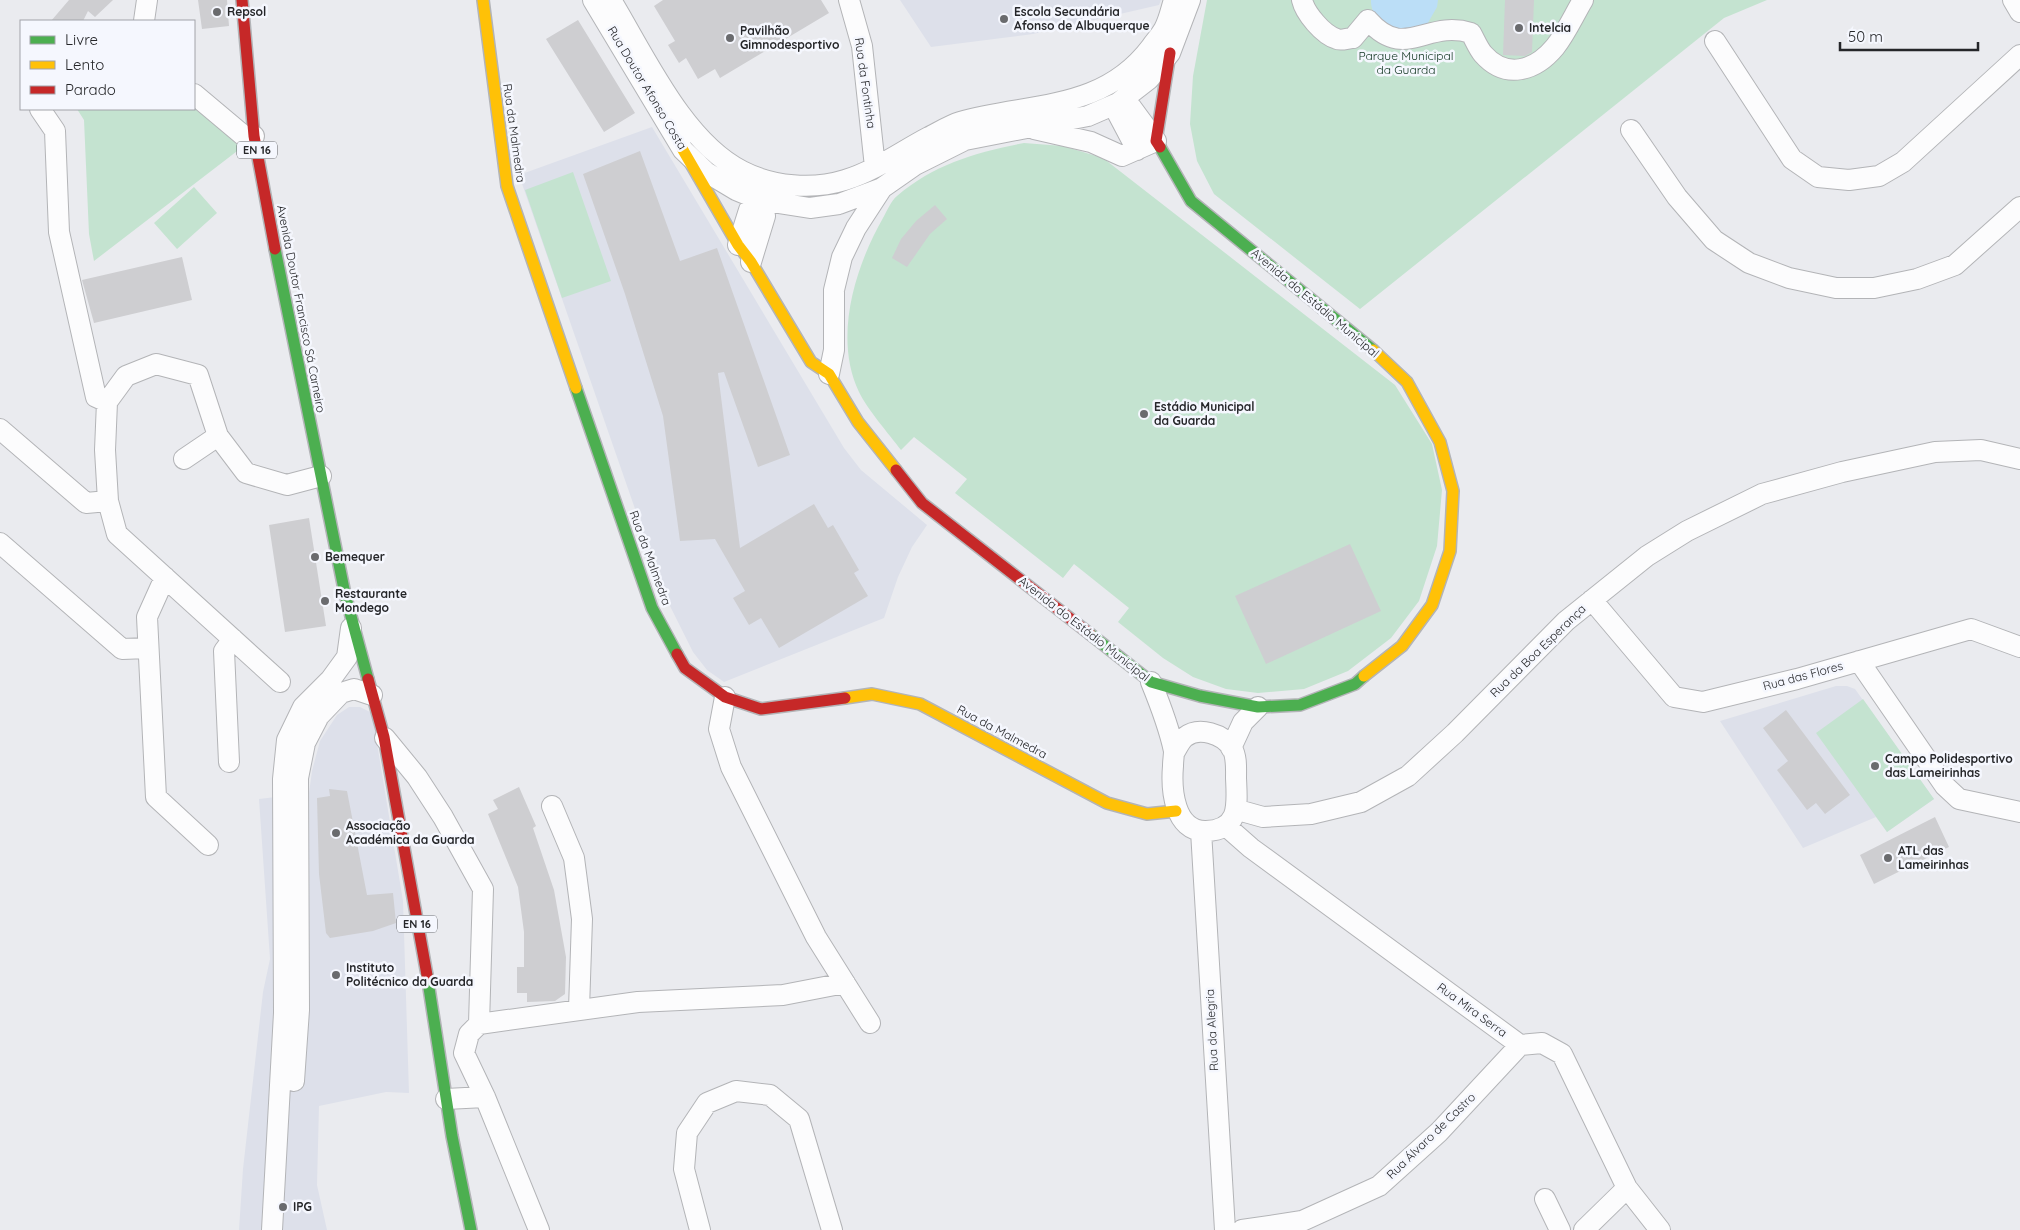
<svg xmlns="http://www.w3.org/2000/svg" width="2020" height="1230" font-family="Quicksand,sans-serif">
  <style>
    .built { fill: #dde0ea }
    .green { fill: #c4e3d0 }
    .water { fill: #bbdef7 }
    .building { fill: #ceced1 }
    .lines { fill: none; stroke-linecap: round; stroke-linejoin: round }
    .street-casing { stroke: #b3b4b7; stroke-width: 22 }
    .fast-casing { stroke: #b3b4b7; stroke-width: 14 }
    .slow-casing { stroke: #b3b4b7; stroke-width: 14 }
    .jam-casing { stroke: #b3b4b7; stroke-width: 14 }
    .street { stroke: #fcfcfd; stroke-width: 20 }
    .fast { stroke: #4caf50; stroke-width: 11 }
    .slow { stroke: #ffc107; stroke-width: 11 }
    .jam { stroke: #c62828; stroke-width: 11 }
    .poi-dot { fill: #6a6b6e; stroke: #f5f7fe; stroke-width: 2 }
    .labels { text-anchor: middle; stroke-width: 5; stroke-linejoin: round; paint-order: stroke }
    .shield { fill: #f5f7fe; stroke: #636569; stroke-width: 1 }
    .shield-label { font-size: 11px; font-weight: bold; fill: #252629 }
    .poi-label { font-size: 12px; font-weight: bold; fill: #252629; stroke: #f5f7fe; text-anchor: start }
    .park-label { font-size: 12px; fill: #0c311c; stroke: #f5f7fe }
    .street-label { font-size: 12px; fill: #252629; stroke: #f5f7fe }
  </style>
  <rect width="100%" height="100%" fill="#eaebef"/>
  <path class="built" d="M900,0H1161L1159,5L1033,34L931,47Z
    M652,127L844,448L861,470L927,525L912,547L898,577L884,618L724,682L707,670L693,652L666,598L519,175Z
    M1836,686H1847L1855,689L1934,799L1887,832L1876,817L1803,848L1720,721Z
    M349,707H360L372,713L403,901L409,1093L386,1092L319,1106L317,1185L327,1230H239L243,1169L263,992L270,959L259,799L309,793L312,771L320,741L337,715Z"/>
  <path class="green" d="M1207,0H1767L1724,18L1360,309L1214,194L1197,161L1190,124L1193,76Z
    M194,103L245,145L94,261L89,234L84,120L77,109H194Z
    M1024,143L1063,146L1103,158L1395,385L1432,444L1442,490L1437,546L1419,601L1391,638L1348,671L1304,689L1258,693L1226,689L1193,677L1163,658L1118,622L1129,608L1074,564L1063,578L955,493L967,479L914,437L901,450C889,434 867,409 859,392C833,338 855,267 883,218C887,211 891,201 897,196C934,164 977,152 1024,143Z
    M573,172L611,281L562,298L525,190Z
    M194,187L217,213L177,249L154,223Z
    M1863,699L1934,799L1887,832L1816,733Z"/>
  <path class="water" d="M1371,0H1438L1437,7L1425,28C1418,30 1411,33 1405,34C1388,36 1370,16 1371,0Z"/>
  <path class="building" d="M69,0H113L95,17L88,11L83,21H51Z
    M198,0H227L229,26L202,29Z
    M663,0H821L829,13L720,78L715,69L698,79L686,58L679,63L668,45L675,41L654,6Z
    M1505,0H1534L1532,52L1525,56L1503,55Z
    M578,20L635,113L604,132L546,39Z
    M640,151L680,261L717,248L790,455L758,467L724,372L718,373L740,548L814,504L828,528L833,525L859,570L854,573L868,596L779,648L761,618L749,625L733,598L745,591L715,539L680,541L663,416L625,294L583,174Z
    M935,205L947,219L930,234L907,267L892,258L901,239L916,221Z
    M182,257L192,300L94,323L82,280Z
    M309,518L326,626L285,632L269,525Z
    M1350,544L1381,611L1266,664L1235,596Z
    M1786,710L1850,795L1825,814L1816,803L1807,810L1777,770L1788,761L1763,728Z
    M519,787L536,826L533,828L554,890L566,957L565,994L555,1001L527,1002V993H517V967H524V932L518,887L488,814L498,809L493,800Z
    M329,789L347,791L367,895L393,893L396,923L373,931L330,938L326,933L319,874L317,798L330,796Z
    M1935,817L1949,847L1874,884L1860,855Z"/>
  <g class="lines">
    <defs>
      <path id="street" d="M593,0L683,150L706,172L736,190L760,200L810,208L839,204L882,188L915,165L965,140L1088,116L1118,103L1149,79L1170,53L1190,0
        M611,0C645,56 683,141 742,171C773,187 813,190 845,180C875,171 902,151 929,137C939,132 950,125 960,122C1030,102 1102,112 1151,47C1155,41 1161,35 1164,29C1169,20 1171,9 1174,0
        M849,0L862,46L875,167
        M1302,0C1305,13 1323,35 1337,39C1341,41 1348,38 1353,38L1368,20C1405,62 1426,19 1471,33C1475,40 1478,48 1483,54C1506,80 1535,71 1555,47C1566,33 1574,15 1583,0
        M2013,0L2020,12
        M144,21L147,0
        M1715,41L1792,159L1818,177L1849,180L1879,176L1903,162L2020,55
        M194,94L244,136H254
        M1118,103V114L1137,150
        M40,109L55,131L59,232L96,397L107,402
        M1034,129L1091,142L1122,156L1156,141L1131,107L1118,103
        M1631,130L1677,197L1714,240L1749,263L1789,278L1836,288H1874L1917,279L1955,265L2020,207
        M738,245L749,210L760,200L763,189
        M751,262L765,216L760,200
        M829,374L834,350V290L842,257L856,228L882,188
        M0,429L86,503L108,501
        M184,459L218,436
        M0,543L122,649L148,648
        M165,577L147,617L156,797L208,845
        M1592,600L1674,697L1703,702L1797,679L1971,629L2020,647
        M1859,661L1945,786L1959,799L2020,812
        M280,682L117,534L108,501L105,450L107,402L126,376L156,364L198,375L218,436L246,473L287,485L321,476
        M1151,682C1160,704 1169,727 1174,751C1174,756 1173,760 1173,766C1171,789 1174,832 1206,831C1241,830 1237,803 1236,778C1236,768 1237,757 1232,748C1223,734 1199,726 1185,737C1181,740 1177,748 1174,753
        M725,697L719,729L731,767L816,937L870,1023
        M385,738L417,777L443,817L483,889L479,1024L469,1034L464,1053
        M1231,748L1243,722L1258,707
        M229,762L224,651L233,639
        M552,806L574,858L582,919L579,1009
        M1238,810L1263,817L1311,814L1361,802L1408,776L1455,733L1566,621L1647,556L1687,531L1762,494L1842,472L1935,452L1981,450L2020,459
        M1226,826L1251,848L1520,1045L1542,1043L1562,1054L1627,1188L1660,1230
        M1201,831L1225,1230
        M479,1024L638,1002L783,995L845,983
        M464,1053L485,1097L539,1230
        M294,1081L299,1010L298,778L305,743L319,716L341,693L354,689L372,695
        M446,1099L485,1097
        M1545,1199L1560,1230
        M272,1230L284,1013L283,779L287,740L303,707L331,679L347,657L351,628
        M700,1230L684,1169L687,1133L707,1103L736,1091L770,1095L799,1119L832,1230
        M1242,1230L1302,1221L1379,1186L1439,1132L1520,1045
        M1584,1230L1627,1188"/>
      <path id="fast" d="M1160,147L1191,201L1373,350
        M275,249L345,594L368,679
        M576,388L652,608L677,654
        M1090,634L1151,682L1200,696L1258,707L1300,705L1355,684L1364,676
        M427,975L452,1136L471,1230"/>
      <path id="slow" d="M483,0L507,186L576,388
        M683,150L738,245L751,262L811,362L829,374L858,422L896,470
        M1364,676L1402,646L1432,605L1450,551L1453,491L1440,442L1407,382L1373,350
        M845,698L872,694L920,704L1107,803L1147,814L1176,811"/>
      <path id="jam" d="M242,0L254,136L275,249
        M1160,147L1156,141L1170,53
        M896,470L922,503L1090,634
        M677,654L685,668L725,697L761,709L845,698
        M368,679L384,737L427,975"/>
    </defs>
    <use href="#street" class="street-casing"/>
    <use href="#fast" class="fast-casing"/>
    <use href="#slow" class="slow-casing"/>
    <use href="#jam" class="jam-casing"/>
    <use href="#street" class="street"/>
    <use href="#fast" class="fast"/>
    <use href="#slow" class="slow"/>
    <use href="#jam" class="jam"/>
  </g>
  <g class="poi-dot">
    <circle cx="217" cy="12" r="5"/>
    <circle cx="1004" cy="19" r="5"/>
    <circle cx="1519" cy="28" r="5"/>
    <circle cx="730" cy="38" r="5"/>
    <circle cx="1144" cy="414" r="5"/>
    <circle cx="315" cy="557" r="5"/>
    <circle cx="325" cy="601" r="5"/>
    <circle cx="1875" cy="766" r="5"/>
    <circle cx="336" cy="833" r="5"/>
    <circle cx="1888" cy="858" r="5"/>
    <circle cx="336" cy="975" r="5"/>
    <circle cx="283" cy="1207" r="5"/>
  </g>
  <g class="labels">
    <g class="shield">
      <rect x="237" y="141.5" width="40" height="17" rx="4"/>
      <rect x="397" y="915.5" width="40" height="17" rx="4"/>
    </g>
    <g class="shield-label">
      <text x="257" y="154">EN 16</text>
      <text x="417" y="928">EN 16</text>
    </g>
    <g class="poi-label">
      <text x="227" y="16">Repsol</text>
      <text x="1014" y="16">Escola Secundária<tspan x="1014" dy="14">Afonso de Albuquerque</tspan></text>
      <text x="1529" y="32">Intelcia</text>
      <text x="740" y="35">Pavilhão<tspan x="740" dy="14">Gimnodesportivo</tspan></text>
      <text x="1154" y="411">Estádio Municipal<tspan x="1154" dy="14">da Guarda</tspan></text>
      <text x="325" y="561">Bemequer</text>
      <text x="335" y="598">Restaurante<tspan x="335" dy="14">Mondego</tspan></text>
      <text x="1885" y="763">Campo Polidesportivo<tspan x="1885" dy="14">das Lameirinhas</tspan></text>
      <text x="346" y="830">Associação<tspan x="346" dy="14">Académica da Guarda</tspan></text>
      <text x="1898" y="855">ATL das<tspan x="1898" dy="14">Lameirinhas</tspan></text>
      <text x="346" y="972">Instituto<tspan x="346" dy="14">Politécnico da Guarda</tspan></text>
      <text x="293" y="1211">IPG</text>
    </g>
    <g class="park-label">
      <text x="1406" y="60">Parque Municipal<tspan x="1406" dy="14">da Guarda</tspan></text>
    </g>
    <g class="street-label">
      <text transform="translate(865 83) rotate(82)" y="4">Rua da Fontinha</text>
      <text transform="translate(647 88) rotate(59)" y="4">Rua Doutor Afonso Costa</text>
      <text transform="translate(514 133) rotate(82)" y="4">Rua da Malmedra</text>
      <text transform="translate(1315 303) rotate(40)" y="4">Avenida do Estádio Municipal</text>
      <text transform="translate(301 309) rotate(79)" y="4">Avenida Doutor Francisco Sá Carneiro</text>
      <text transform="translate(650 558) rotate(70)" y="4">Rua da Malmedra</text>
      <text transform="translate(1084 629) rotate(38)" y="4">Avenida do Estádio Municipal</text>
      <text transform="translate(1538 651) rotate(-44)" y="4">Rua da Boa Esperança</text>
      <text transform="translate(1803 676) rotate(-15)" y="4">Rua das Flores</text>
      <text transform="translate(1002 732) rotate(28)" y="4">Rua da Malmedra</text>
      <text transform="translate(1472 1010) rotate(36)" y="4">Rua Mira Serra</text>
      <text transform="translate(1212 1030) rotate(-93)" y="4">Rua da Alegria</text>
      <text transform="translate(1431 1136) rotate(-44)" y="4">Rua Álvaro de Castro</text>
    </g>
  </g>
  <rect x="20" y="20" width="175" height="90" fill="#f5f7fe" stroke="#a2a3a9"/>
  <rect x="30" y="36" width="25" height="8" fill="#4caf50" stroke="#a2a3a9"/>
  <text x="65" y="45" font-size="15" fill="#252629">Livre</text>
  <rect x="30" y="61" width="25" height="8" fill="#ffc107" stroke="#a2a3a9"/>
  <text x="65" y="70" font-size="15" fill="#252629">Lento</text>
  <rect x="30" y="86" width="25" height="8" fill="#c62828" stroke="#a2a3a9"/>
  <text x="65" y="95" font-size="15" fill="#252629">Parado</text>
  <path d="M1840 42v8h138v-8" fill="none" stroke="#252629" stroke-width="2.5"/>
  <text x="1848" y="42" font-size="15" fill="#252629" stroke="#f5f7fe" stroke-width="4" paint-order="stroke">50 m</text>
</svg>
